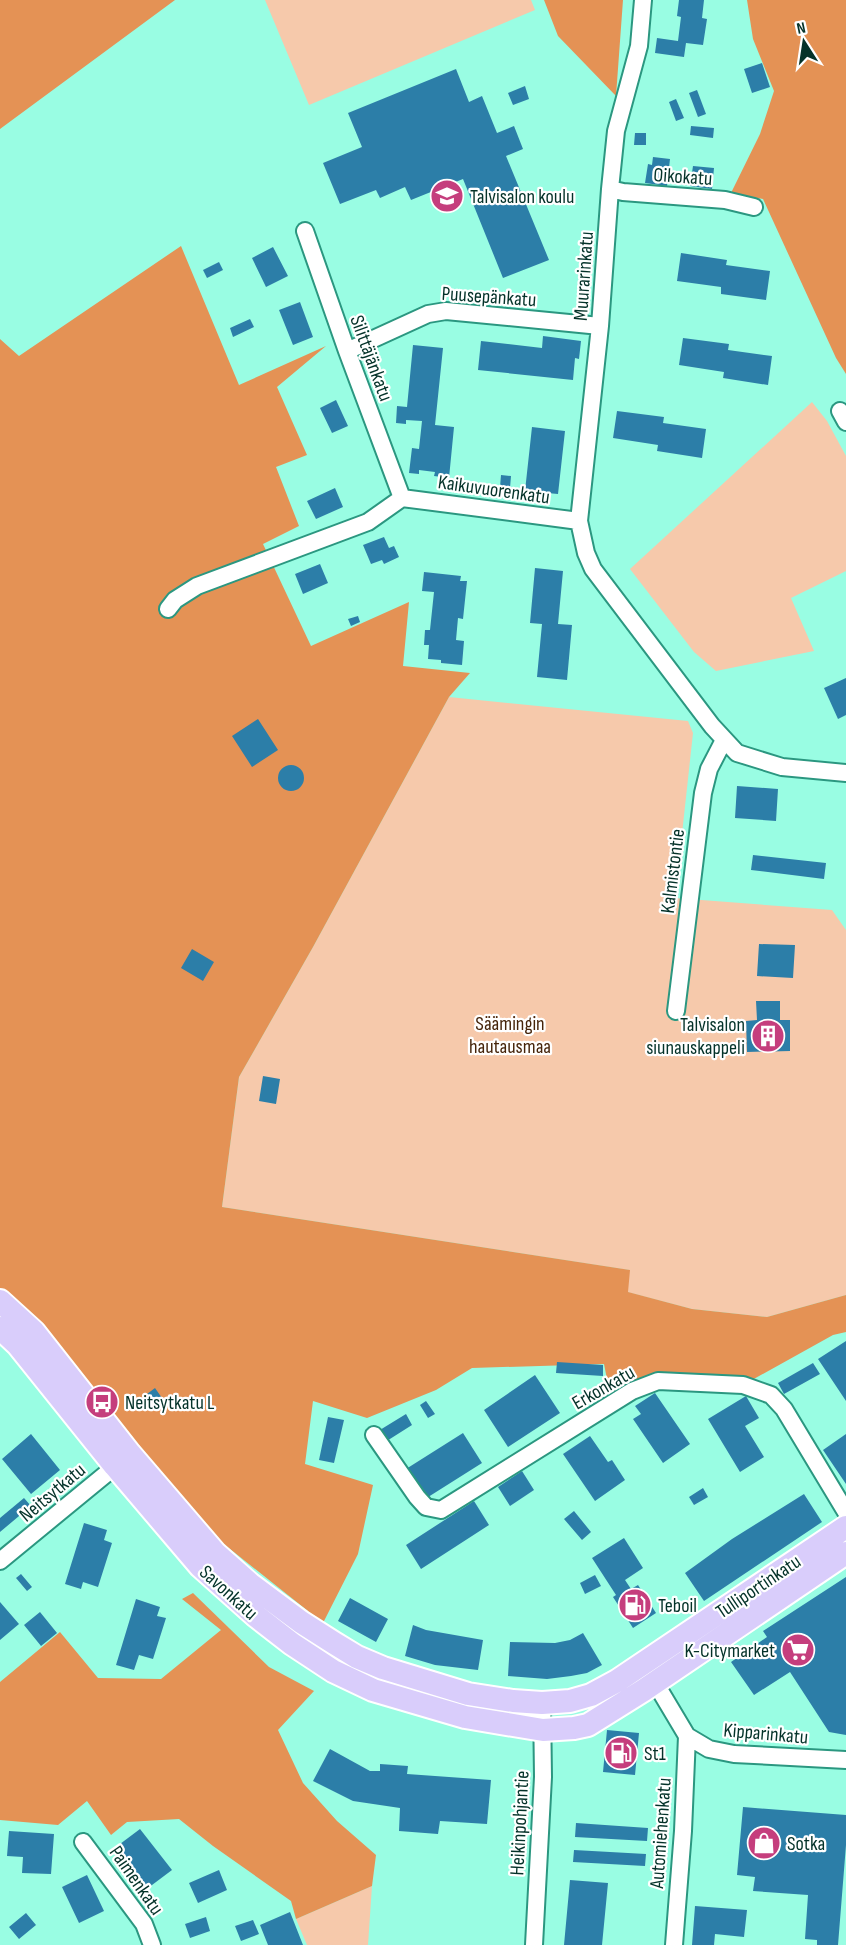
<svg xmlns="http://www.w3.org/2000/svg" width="846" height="1945" font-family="'Sofia Sans Condensed',sans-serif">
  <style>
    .green { fill: #f6c9ab }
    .forest { fill: #e49255 }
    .building { fill: #2c7ea8 }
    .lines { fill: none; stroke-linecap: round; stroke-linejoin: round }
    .minor-casing { stroke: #2b9780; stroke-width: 20 }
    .major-casing { stroke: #fff; stroke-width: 26 }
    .minor { stroke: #fff; stroke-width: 16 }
    .major { stroke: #d9cdfb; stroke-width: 22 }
    .labels { text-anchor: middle; stroke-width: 4.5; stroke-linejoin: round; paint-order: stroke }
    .street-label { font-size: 20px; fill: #043229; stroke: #fff }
    .poi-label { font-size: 20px; fill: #043229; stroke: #fff; text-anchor: start }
    .park-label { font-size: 20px; fill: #45240a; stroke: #fff }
  </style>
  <rect width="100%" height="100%" fill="#99fde3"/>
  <path class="green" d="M265,0H531L535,10L309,105Z
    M812,402L827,421L846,456V571L791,598L814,651L716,671L694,652L630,569Z
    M449,697L688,721L693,733L675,898L832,910L846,930V1295L767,1317L692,1309L627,1292L629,1270L222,1207L239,1077L313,947Z
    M372,1886L368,1945H307L296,1919Z"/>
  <path class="forest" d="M0,0H175L0,129Z
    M544,0H623L616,96L558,36Z
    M747,0H846V374L836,358L763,199L731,193L760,134L774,91L753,39Z
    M181,246L239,385L326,346L277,387L307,455L276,467L299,526L263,544L311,646L409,602L403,666L470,673L449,697L313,947L239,1077L222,1207L630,1270L628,1292L692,1309L767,1317L846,1295V1332L833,1335L743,1385L658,1381L612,1404L604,1364L472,1368L436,1390L367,1418L313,1401L305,1464L373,1485L358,1554L323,1623L215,1537L160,1475L41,1324L0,1289V339L19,356Z
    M193,1593L269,1667L314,1691L278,1730L303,1783L337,1821L376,1855L372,1886L296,1919L291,1901L213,1846L179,1819L127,1822L111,1835L87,1801L58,1825L0,1820V1682L60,1632L98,1678L161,1679L221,1630L182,1599Z"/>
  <path class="building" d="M679,0H704L702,18L707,19L703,45L686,43L684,57L655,53L657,38L678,41L681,17L677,16Z
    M762,63L770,87L752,93L744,69Z
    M456,69L469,102L482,96L497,133L514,126L523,149L506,156L549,260L503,278L463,179L411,200L405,187L380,198L376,190L340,204L323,163L362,147L348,113Z
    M525,86L529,99L513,105L508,93Z
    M697,90L706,114L698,117L689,93Z
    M676,99L684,118L676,121L669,102Z
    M691,126L714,128L713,138L690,135Z
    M635,133H646V145H634Z
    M653,157L670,159L667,186L645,183L648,164L652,165Z
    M693,166L714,168L712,189L690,186Z
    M273,247L288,276L266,287L252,258Z
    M681,253L727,260L726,265L770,271L766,300L721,294V287L677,281Z
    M219,262L223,270L207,278L203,270Z
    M300,302L313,337L293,345L279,310Z
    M250,319L254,327L233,337L230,328Z
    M543,336L581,341L579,359L575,358L573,380L478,370L481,341L542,348Z
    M683,338L729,344L728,350L772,356L768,385L723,378L724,372L679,365Z
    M413,345L443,348L435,425L454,427L449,478L434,476L435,472L419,470V474L409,473L412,448L419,449L422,421L406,420V424L396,423L397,406L407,407Z
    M336,400L348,426L332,433L320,408Z
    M617,411L664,417L663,423L706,429L702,458L657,451L658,445L613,438Z
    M532,427L565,431L558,494L525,491Z
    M501,475L511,476L510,488L500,487Z
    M335,488L343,507L316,519L307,501Z
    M384,537L389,548L394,546L399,557L384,564L382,560L371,564L363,545Z
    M320,564L328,583L303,594L295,574Z
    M535,568L563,571L558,624L572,625L567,680L537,677L542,624L530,623Z
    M424,572L461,576L460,581H467L463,619L458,618L456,640L464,641L462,665L441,663V660L428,659L429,645H424L425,630H430L434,592L422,591Z
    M358,616L360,622L351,626L348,619Z
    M846,678V715L838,719L824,688Z
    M258,719L278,750L252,767L232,736Z
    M278 778a13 13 0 1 1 26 0a13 13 0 1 1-26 0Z
    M737,786L778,789L776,821L735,818Z
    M753,855L826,863L824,879L751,870Z
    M759,944L795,945L793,978L757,976Z
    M192,949L214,962L203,981L181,968Z
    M756,1001H780V1020H790V1051L747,1052L746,1021L757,1020Z
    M263,1076L280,1079L276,1104L259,1101Z
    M846,1341V1401L818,1359Z
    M557,1362L603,1365V1376L556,1373Z
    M813,1363L820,1374L784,1394L778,1383Z
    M535,1375L560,1413L508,1447L484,1410Z
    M155,1388L162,1398L154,1403L147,1394Z
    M655,1393L690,1444L663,1463L633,1419L641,1414L635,1406Z
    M746,1396L759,1418L745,1426L764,1457L740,1472L708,1419Z
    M426,1401L435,1414L428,1418L420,1405Z
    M406,1414L412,1425L382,1444L375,1433Z
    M328,1417L344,1420L334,1463L319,1460Z
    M463,1433L482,1463L425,1499L406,1469Z
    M31,1434L60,1470L31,1494L2,1459Z
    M846,1434V1484L823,1450Z
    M590,1436L608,1462L612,1460L625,1480L595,1501L563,1454Z
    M522,1471L534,1490L510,1506L498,1487Z
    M703,1488L708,1497L694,1505L689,1497Z
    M804,1494L822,1522L704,1601L685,1573L732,1539Z
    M24,1498L31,1506L0,1532V1518Z
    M474,1501L489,1525L421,1569L406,1545Z
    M574,1511L591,1532L582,1540L564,1519Z
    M84,1523L107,1530L104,1540L112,1543L98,1587L83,1582L81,1589L65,1584Z
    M624,1538L643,1568L625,1580L631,1589L638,1585L656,1613L633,1628L613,1597L616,1595L592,1558Z
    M21,1574L32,1587L27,1591L16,1578Z
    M595,1575L601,1586L585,1594L580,1583Z
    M846,1577V1735L829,1732L790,1672L754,1695L731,1662L767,1637L763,1631Z
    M350,1598L388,1619L376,1642L338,1621Z
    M136,1599L160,1607L157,1616L166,1618L153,1659L139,1655L134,1670L116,1665Z
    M0,1602L19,1624L0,1640Z
    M40,1612L57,1633L41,1646L24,1625Z
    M413,1625L426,1630L483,1640L478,1670L435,1665L405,1656Z
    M583,1633L602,1665L587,1673L571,1676L547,1679L508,1676L510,1642L555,1643L570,1640Z
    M607,1730L639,1733L635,1775L603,1772Z
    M330,1749L370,1771H380V1764L408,1766L407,1774L491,1780L487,1824L440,1821L438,1834L399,1831L400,1808L353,1801L313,1781Z
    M743,1807L846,1815V1845L838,1945H817V1940L805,1939L808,1895L753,1891L755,1877L737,1875Z
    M576,1823L648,1828L647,1841L575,1837Z
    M140,1829L172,1870L148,1888L116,1847Z
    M9,1831L54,1834L51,1874L22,1873L23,1857L7,1856Z
    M574,1850L646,1854L645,1866L573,1862Z
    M219,1870L227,1890L198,1903L189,1883Z
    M87,1875L104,1911L79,1923L62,1887Z
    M570,1880L608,1883L602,1945H564Z
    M695,1906L747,1910L744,1937L715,1934L714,1945H692Z
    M290,1912L303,1945H268L260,1925Z
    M26,1913L36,1925L19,1939L9,1927Z
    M206,1917L210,1931L190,1938L185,1924Z
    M253,1920L259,1934L241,1941L235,1926Z"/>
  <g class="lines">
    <defs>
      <path id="minor" d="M610,189L623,192L725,200L754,207
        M305,231L347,351L402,498
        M347,351L428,314L446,311L600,326
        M840,411L846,422
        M579,521L600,326L610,189L616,131L639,46L643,0
        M168,609L175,600L197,586L368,522L402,498L579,521L586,553L593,569L712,726L737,753L782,767L846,773
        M676,1011L703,793L709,769L724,740
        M374,1435L417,1497L426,1507L441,1510L632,1391L658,1381L743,1385L771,1395L784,1409L846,1512
        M0,1561L123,1460
        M650,1674L687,1736L683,1831L674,1945
        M687,1736L709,1749L734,1754L846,1760
        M83,1842L144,1924L152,1945
        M534,1945L543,1777L542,1703"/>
      <path id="major" d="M0,1301L34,1332L130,1454L215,1553L250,1584L301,1622L334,1643L357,1657L383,1668L468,1694L513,1701L542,1703L570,1701L591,1695L617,1681L846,1527
        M0,1328L18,1345L115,1466L200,1566L256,1616L292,1644L333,1671L373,1690L465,1717L543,1730L574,1728L588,1725L644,1690L846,1553"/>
    </defs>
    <use href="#minor" class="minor-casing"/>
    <use href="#major" class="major-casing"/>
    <use href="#minor" class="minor"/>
    <use href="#major" class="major"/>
  </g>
  <defs>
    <symbol id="school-disc" viewBox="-11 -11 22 22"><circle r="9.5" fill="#c53e7d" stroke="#fff"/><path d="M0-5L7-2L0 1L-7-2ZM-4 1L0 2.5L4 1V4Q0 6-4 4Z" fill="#fff"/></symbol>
    <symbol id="building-disc" viewBox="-11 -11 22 22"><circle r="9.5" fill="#c53e7d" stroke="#fff"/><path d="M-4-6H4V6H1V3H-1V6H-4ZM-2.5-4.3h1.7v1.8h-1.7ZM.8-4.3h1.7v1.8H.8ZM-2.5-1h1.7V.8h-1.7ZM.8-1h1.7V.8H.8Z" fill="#fff"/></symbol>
    <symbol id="bus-disc" viewBox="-11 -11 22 22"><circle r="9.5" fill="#c53e7d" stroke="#fff"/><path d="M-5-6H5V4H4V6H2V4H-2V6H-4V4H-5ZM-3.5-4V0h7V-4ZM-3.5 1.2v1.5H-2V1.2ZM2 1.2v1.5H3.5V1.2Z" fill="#fff"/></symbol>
    <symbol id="fuel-disc" viewBox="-11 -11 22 22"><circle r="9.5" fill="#c53e7d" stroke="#fff"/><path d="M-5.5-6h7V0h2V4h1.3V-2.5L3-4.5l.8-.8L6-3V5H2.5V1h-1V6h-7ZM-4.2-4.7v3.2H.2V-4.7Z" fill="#fff"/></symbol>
    <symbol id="supermarket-disc" viewBox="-11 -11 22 22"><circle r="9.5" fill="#c53e7d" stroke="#fff"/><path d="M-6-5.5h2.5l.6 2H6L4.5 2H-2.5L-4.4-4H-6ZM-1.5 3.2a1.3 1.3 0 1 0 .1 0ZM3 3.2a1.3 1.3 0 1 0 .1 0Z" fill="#fff"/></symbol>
    <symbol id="shop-disc" viewBox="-11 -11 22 22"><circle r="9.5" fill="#c53e7d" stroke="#fff"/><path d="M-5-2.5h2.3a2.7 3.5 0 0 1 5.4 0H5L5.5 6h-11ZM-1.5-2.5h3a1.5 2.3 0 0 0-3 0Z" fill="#fff"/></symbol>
  </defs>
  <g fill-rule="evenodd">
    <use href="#school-disc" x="428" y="177" width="38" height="38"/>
    <use href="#building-disc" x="749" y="1017" width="38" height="38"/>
    <use href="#bus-disc" x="83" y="1383" width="38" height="38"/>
    <use href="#fuel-disc" x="616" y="1586" width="38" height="38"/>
    <use href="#supermarket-disc" x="779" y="1631" width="38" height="38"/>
    <use href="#fuel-disc" x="602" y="1734" width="38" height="38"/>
    <use href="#shop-disc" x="745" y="1824" width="38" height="38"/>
  </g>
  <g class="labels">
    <g class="street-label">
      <text transform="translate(683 176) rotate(4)" y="7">Oikokatu</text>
      <text transform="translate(583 276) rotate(-86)" y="7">Muurarinkatu</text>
      <text transform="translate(489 296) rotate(4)" y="7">Puusepänkatu</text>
      <text transform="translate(372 358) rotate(70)" y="7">Silittäjänkatu</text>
      <text transform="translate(494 489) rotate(8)" y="7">Kaikuvuorenkatu</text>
      <text transform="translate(672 871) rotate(-83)" y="7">Kalmistontie</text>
      <text transform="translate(603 1387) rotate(-30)" y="7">Erkonkatu</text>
      <text transform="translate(52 1492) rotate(-40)" y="7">Neitsytkatu</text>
      <text transform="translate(758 1586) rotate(-34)" y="7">Tulliportinkatu</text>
      <text transform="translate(229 1592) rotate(42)" y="7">Savonkatu</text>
      <text transform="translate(766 1733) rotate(5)" y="7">Kipparinkatu</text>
      <text transform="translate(519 1823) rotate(-87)" y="7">Heikinpohjantie</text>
      <text transform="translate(660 1833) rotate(-86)" y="7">Automiehenkatu</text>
      <text transform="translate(137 1880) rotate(55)" y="7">Paimenkatu</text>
    </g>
    <g class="poi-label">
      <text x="470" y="203">Talvisalon koulu</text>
      <text x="745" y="1031" text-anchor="end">Talvisalon<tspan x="745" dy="23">siunauskappeli</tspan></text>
      <text x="125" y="1409">Neitsytkatu L</text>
      <text x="658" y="1612">Teboil</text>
      <text x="775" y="1657" text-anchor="end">K-Citymarket</text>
      <text x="644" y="1760">St1</text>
      <text x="787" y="1850">Sotka</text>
    </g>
    <g class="park-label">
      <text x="510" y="1030">Säämingin<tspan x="510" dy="23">hautausmaa</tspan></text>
    </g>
  </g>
  <g transform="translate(804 42) rotate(348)" stroke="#ffffff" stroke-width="4.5" paint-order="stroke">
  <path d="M0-4.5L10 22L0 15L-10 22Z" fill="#043229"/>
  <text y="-9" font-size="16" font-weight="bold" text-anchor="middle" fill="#043229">N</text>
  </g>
</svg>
